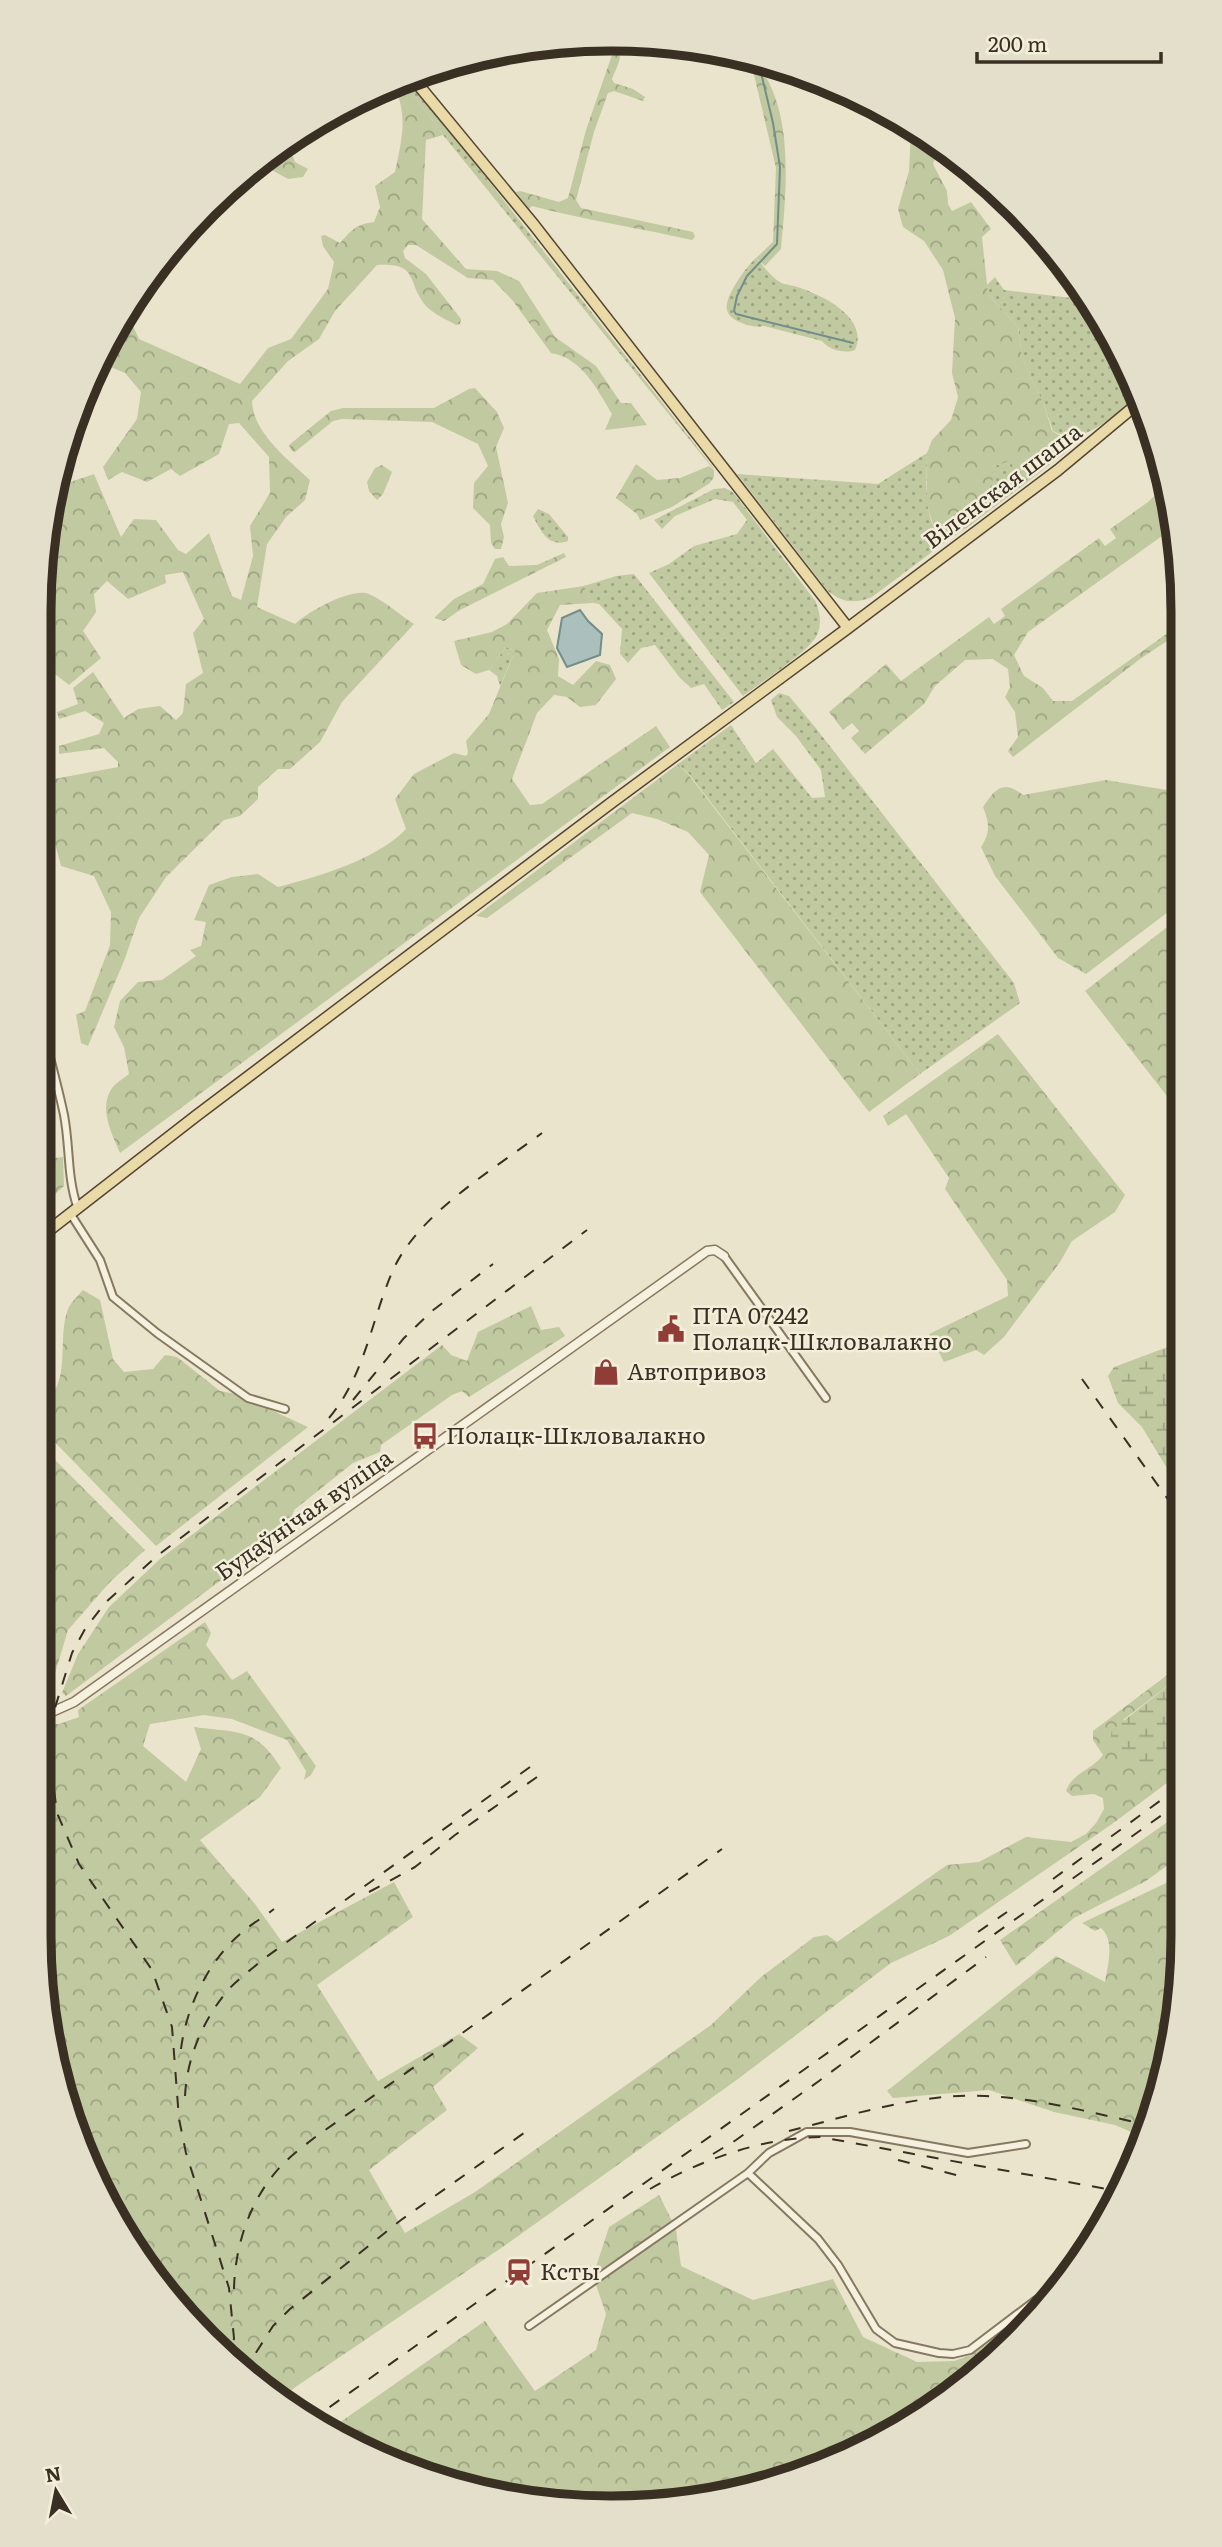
<svg xmlns="http://www.w3.org/2000/svg" width="1222" height="2547" font-family="Literata,serif">
  <style>
    .green { fill: url(#green-dots) }
    .forest { fill: url(#forest-crowns) }
    .wetland { fill: url(#wetland-marsh) }
    .water { fill: #abc0bc; stroke: #728e89; stroke-width: 2 }
    .lines { fill: none; stroke-linecap: round; stroke-linejoin: round }
    .stream { stroke: #728e89; stroke-width: 2 }
    .minor-casing { stroke: #877861; stroke-width: 10 }
    .tertiary-casing { stroke: #877861; stroke-width: 11 }
    .primary-casing { stroke: #554634; stroke-width: 13 }
    .minor { stroke: #f6f1de; stroke-width: 6 }
    .tertiary { stroke: #f6f1de; stroke-width: 8 }
    .primary { stroke: #e9daa8; stroke-width: 10 }
    .rail { stroke: #392f23; stroke-width: 2; stroke-dasharray: 12 12; stroke-linecap: butt }
    .labels { text-anchor: middle; stroke-width: 5; stroke-linejoin: round; paint-order: stroke }
    .street-label { font-size: 23px; fill: #392f23; stroke: #f3eeda }
    .poi-label { font-size: 23px; fill: #392f23; stroke: #f3eeda; text-anchor: start }
    .rim { fill: none; stroke: #392f23; stroke-width: 9 }
  </style>
  <defs>
    <pattern id="green-dots" width="8" height="8" patternUnits="userSpaceOnUse" patternTransform="scale(1.75)"><rect width="8" height="8" fill="#c1c9a0"/><path d="M2 2h.1M6 6h.1" fill="none" stroke="#9ea482" stroke-width="1.8" stroke-linecap="round"/></pattern>
    <pattern id="forest-crowns" width="20" height="18" patternUnits="userSpaceOnUse" patternTransform="scale(1.75)"><rect width="20" height="18" fill="#c1c9a0"/><path d="M2 6a3 3 0 1 1 6 0M12 15a3 3 0 1 1 6 0" fill="none" stroke="#9ea482"/></pattern>
    <pattern id="wetland-marsh" width="20" height="14" patternUnits="userSpaceOnUse" patternTransform="scale(1.75)"><rect width="20" height="14" fill="#c1c9a0"/><path d="M1 5h8M5 5V1M11 12h8M15 12V8" fill="none" stroke="#9ea482"/></pattern>
  </defs>
  <rect width="100%" height="100%" fill="#ebe4cc"/>
  <path class="green" d="M407,77L712,466L714,470L443,135L402,79Z
    M756,258C764,266 772,279 784,284C787,285 791,285 794,286C819,293 870,317 855,350C844,354 829,350 822,341L764,326C755,328 746,325 737,321C731,318 725,312 727,304C729,291 746,267 756,258Z
    M995,277L1004,290L1072,298L1082,292L1140,392C1118,412 1084,449 1053,431L1044,405L1022,357L1018,327L988,294L987,285Z
    M1067,444L1069,447L1065,453L972,524L970,505L990,489L991,467L1010,461L1026,469L1056,446Z
    M927,453C927,484 922,519 944,543L872,597C854,604 843,603 828,591L737,474L878,484Z
    M725,488L733,492L816,602C820,614 822,624 817,635C810,651 759,684 743,696L649,573L669,564L694,546L737,534L747,520L733,502L715,499L675,516L662,529L654,520L714,489Z
    M538,509L549,514L568,537V541C549,548 541,532 533,516Z
    M634,574L734,702L722,710L704,684L691,688L680,678L655,645L641,648L628,663L620,654L622,629L599,604L593,603L584,586L616,576Z
    M506,647L515,651L500,686L497,676L489,670Z
    M779,693L789,696L815,727L1014,983L1020,1003L920,1074L689,774L678,764L731,725L756,763L773,749L812,798L825,797L821,770L796,736L777,717L771,700Z
    M1045,2307L1041,2314L1001,2351L997,2345L991,2341L1029,2312Z"/>
  <path class="forest" d="M606,39H613C625,56 619,61 612,79L614,83L633,89L645,97L643,101L614,91L608,93L594,132L576,200L581,208L693,232L695,237L692,240C639,228 585,220 532,206L529,209L516,192L520,191L559,202L568,198L586,130L613,52Z
    M750,58L766,63L763,72C794,120 786,194 781,249L765,266L756,258L773,242L776,168Z
    M402,79L443,135L426,140L422,219L466,269L497,271L519,281L555,337L596,366L621,403H631L647,425L605,430L612,414C597,389 582,358 551,353L513,301L493,280L468,278L416,245H408L403,251L405,258L426,274L461,319L460,324L456,325C447,320 434,314 427,307C405,282 421,263 377,265L335,311L319,339L288,361L252,401C253,433 288,459 310,480L305,500L286,517L267,544L257,607L295,624C307,612 352,587 369,594C385,601 400,615 414,624L342,702L320,742L290,769H278L258,787V799L240,816L224,820L166,877L139,918L124,961L88,1046L81,1043L76,1015L85,1011L110,945L111,912L94,876L61,866L45,806L54,779L118,767V762L104,748L59,754V746L99,734L104,723L85,711L59,719L57,712L78,704L73,688L93,672L124,718L138,709L160,706L176,720L183,713L186,684L203,673L193,633L204,619L183,572L165,575L166,583L128,599L107,581L94,594L96,612L83,631L101,658L69,685L46,667L39,665V611L50,499L53,488L94,474L121,537L134,519L156,520L178,550L186,554L209,533L232,596L241,600L253,556L250,526L270,493L269,457L239,423L229,424L219,454L180,476L171,469L147,482L122,472L108,480L103,467L137,419L141,392L125,373L101,363L115,341V330L126,311L139,339L240,384L268,348L291,339L328,289L334,262L323,246L321,236L325,235L340,243C351,230 357,224 374,222L380,207L375,186L395,172C402,138 409,114 392,82Z
    M911,129L940,145L933,164L947,191L948,204L952,211L971,202L991,229L982,237L988,294L1018,327L1022,357L1044,405L1052,431L1062,437C1052,452 1033,469 1014,470L1010,461L991,467C997,489 986,492 970,505L972,524L944,543L936,534L927,505V453L932,440L951,420L958,397L952,373L955,318L943,270L924,241L903,227L898,209L909,171Z
    M280,145L291,151L295,162L308,169L303,177L288,179L259,163Z
    M475,388L497,412L504,428L496,447L508,503L501,524L504,537L501,549H495L491,543L490,525L473,508L474,483L488,466L478,444L432,422L342,419L333,421L295,452L291,450L289,445L331,411L343,408H434L469,389Z
    M636,464L657,480L680,478L709,466L714,470V477L710,483L672,507L640,520L637,514L616,498Z
    M382,465L392,472L383,494L377,500L369,491L367,482L375,468Z
    M1165,486L1176,526L1028,632L1014,655L1024,676L1043,688L1053,701H1072L1179,625V633L1140,659L1013,757L1008,751L1018,737L1015,712L1005,697L1010,687L1008,669L993,659L965,660L935,686L924,704L865,754L851,738L859,731L852,723L843,730L829,712L886,664L901,681L989,617L994,624L1005,616L1001,609L1099,538L1105,546L1116,538L1110,529L1148,502Z
    M564,553L566,557L460,610L444,621L434,618L454,599L483,584L495,559L503,557L509,566L537,565Z
    M584,586L593,603L560,605L547,630L559,659L558,676L573,685L596,661L610,665L616,679L596,705L580,707L567,697L554,695L537,713L512,779L530,805L542,804L656,726L670,747L120,1153C112,1134 98,1108 112,1088C116,1083 124,1078 129,1074L124,1047L114,1027L120,1001L138,982L162,980L196,956L190,950L201,946L206,922L194,920L209,885L232,877L258,874L278,887C320,876 376,860 406,829L395,799L414,774L454,753L466,756L468,753L466,741L489,714L515,651L506,647L489,670L476,674L461,665L454,641L492,632L507,624L537,593Z
    M678,764L688,774L920,1074L869,1112L700,892L709,855L688,832L657,819L632,813L487,918L476,916Z
    M1106,780L1179,792L1180,903L1086,974L1058,958L995,876L981,847C991,832 989,822 983,807C995,789 1003,779 1023,795Z
    M1180,917L1181,1114L1085,991Z
    M998,1034L1125,1195L1115,1212L1072,1241L1060,1262L1004,1337L984,1355L976,1350L944,1362L929,1334L1008,1296L1007,1280L945,1189L949,1178L906,1114L888,1126L883,1116Z
    M63,1157L64,1186L51,1198L39,1205V1160Z
    M83,1290L100,1300L113,1359L124,1372L153,1369L165,1355L177,1357L220,1391L236,1394L308,1427L156,1546L39,1426V1406C73,1387 57,1343 67,1312C69,1304 78,1296 83,1290Z
    M531,1306L541,1330L559,1327L565,1336L469,1397L462,1391L452,1395L381,1445L380,1452L353,1463L294,1510L288,1530L66,1696L62,1693L78,1654L109,1607L160,1559L442,1345L451,1355L467,1361L478,1332Z
    M39,1444L145,1550L110,1582L68,1630L47,1700L39,1698Z
    M205,1622L211,1633L206,1645L232,1680L247,1671L316,1766L311,1775L304,1780L306,1771L287,1740L232,1719L204,1715L150,1724L143,1746L186,1782L201,1749L194,1727C237,1733 256,1727 281,1768L260,1797L200,1840L255,1904L282,1942L394,1882L413,1917L317,1985L378,2081L459,2034L478,2048L433,2087L447,2110L369,2170L405,2233L475,2192L711,2025L761,1977L814,1937L827,1935L837,1942L947,1865L979,1862L1026,1837L1071,1842L1086,1834L1096,1823L1104,1809L1103,1798L1094,1794L1072,1796L1066,1791C1072,1773 1092,1770 1103,1755L1093,1740V1731L1183,1663V1674L1123,1720L1177,1763L1183,1759V1771L1112,1824L949,1936L891,1963L738,2079L507,2244L294,2388L280,2400L233,2366L157,2285L69,2120L39,1936V1880L49,1871L39,1852V1724H59L79,1717L78,1710Z
    M1183,1811V1854L1146,1881L1074,1918L1016,1966L1000,1940Z
    M1183,1875V1936L1172,2048L1145,2138L1115,2125L1054,2112L989,2090L893,2098L887,2091L1056,1956L1105,1982C1108,1964 1115,1941 1101,1928L1095,1931L1082,1923Z
    M659,2195L676,2229L681,2266L753,2300L833,2279L863,2337L917,2362L954,2361L971,2355L991,2341L997,2345L1001,2351L959,2390L865,2449L686,2504L499,2497L326,2432L485,2321L535,2391L596,2350L606,2314L593,2276L609,2227Z"/>
  <path class="wetland" d="M1181,1342L1182,1493L1142,1427L1118,1403L1108,1376L1114,1367Z
    M1183,1674V1759C1164,1773 1127,1760 1109,1748L1112,1730Z"/>
  <path class="water" d="M580,610L588,621L602,634L600,655L567,667L557,648L562,618Z"/>
  <g class="lines">
    <path class="stream" d="M758,60L773,123L780,167L777,244L747,276L737,296L734,311L736,314L853,343"/>
    <defs>
      <path id="minor" d="M39,1015C47,1048 57,1081 64,1115C70,1146 67,1176 77,1206
        M70,1213L100,1260L113,1297L157,1333L248,1398L285,1409
        M724,1256L826,1398
        M748,2173L818,2239L838,2265L876,2329L895,2343L939,2353L953,2354L970,2350L1036,2300L1054,2292
        M529,2326L748,2173L769,2153L807,2132H850L968,2153L1026,2144"/>
      <path id="tertiary" d="M39,1712L54,1711L74,1702L707,1251L715,1250L724,1256"/>
      <path id="primary" d="M411,76L534,225L848,628
        M39,1238L196,1116L611,803L848,628L1058,470L1142,400"/>
    </defs>
    <use href="#minor" class="minor-casing"/>
    <use href="#tertiary" class="tertiary-casing"/>
    <use href="#primary" class="primary-casing"/>
    <use href="#minor" class="minor"/>
    <use href="#tertiary" class="tertiary"/>
    <use href="#primary" class="primary"/>
    <path class="rail" d="M1082,1379L1182,1519
      M353,1400L404,1338L432,1311L493,1264
      M329,1418C366,1374 371,1319 394,1268C420,1213 494,1169 542,1133
      M1053,1879L1183,1784
      M369,1892L415,1867L455,1835L537,1777
      M978,1932L1007,1912
      M181,2049C186,2008 208,1962 239,1935C249,1925 263,1918 274,1909
      M185,2096C187,2057 203,2020 228,1990C238,1979 251,1970 262,1960L530,1767
      M789,2131C853,2115 918,2093 985,2096C1040,2098 1095,2114 1149,2125
      M713,2154L736,2140L819,2081L986,1957
      M898,2160L964,2177
      M650,2189C701,2160 761,2138 820,2137L1118,2191
      M234,2289C235,2244 251,2196 284,2163C293,2154 304,2146 314,2138L722,1849
      M231,2364L234,2338L229,2288L186,2153L179,2119L172,2027L152,1970L79,1864L57,1813L51,1766L54,1711L72,1653L85,1629L106,1602L157,1556L587,1230
      M243,2373L273,2326L290,2309L401,2220L531,2128
      M310,2421L1183,1800"/>
  </g>
  <defs>
    <symbol id="civic-bare" viewBox="-9 -9 18 18"><path d="M-.6-6.5H3V-4.5H.6V-3L4-1V1h2V6H-6V1h2V-1L-.6-3ZM-1.2 2.5V6h2.4V2.5Z" fill="#903d37" stroke="#f3eeda" stroke-width="2.5" paint-order="stroke"/></symbol>
    <symbol id="shop-bare" viewBox="-9 -9 18 18"><path d="M-5-2.5h2.3a2.7 3.5 0 0 1 5.4 0H5L5.5 6h-11ZM-1.5-2.5h3a1.5 2.3 0 0 0-3 0Z" fill="#903d37" stroke="#f3eeda" stroke-width="2.5" paint-order="stroke"/></symbol>
    <symbol id="bus-bare" viewBox="-9 -9 18 18"><path d="M-5-6H5V4H4V6H2V4H-2V6H-4V4H-5ZM-3.5-4V0h7V-4ZM-3.5 1.2v1.5H-2V1.2ZM2 1.2v1.5H3.5V1.2Z" fill="#903d37" stroke="#f3eeda" stroke-width="2.5" paint-order="stroke"/></symbol>
    <symbol id="station-bare" viewBox="-9 -9 18 18"><path d="M-3-6H3Q5-6 5-4V2Q5 4 3 4L4.5 6H3L1.5 4h-3L-3 6H-4.5L-3 4Q-5 4-5 2V-4Q-5-6-3-6ZM-3.5-4v3h7v-3ZM-3.5 1v1.5H-2V1ZM2 1v1.5H3.5V1Z" fill="#903d37" stroke="#f3eeda" stroke-width="2.5" paint-order="stroke"/></symbol>
  </defs>
  <g fill-rule="evenodd">
    <use href="#civic-bare" x="652" y="1310" width="38" height="38"/>
    <use href="#shop-bare" x="587" y="1353" width="38" height="38"/>
    <use href="#bus-bare" x="406" y="1417" width="38" height="38"/>
    <use href="#station-bare" x="500" y="2253" width="38" height="38"/>
  </g>
  <g class="labels">
    <g class="street-label">
      <text transform="translate(1003 486) rotate(-37)" y="8">Віленская шаша</text>
      <text transform="translate(304 1515) rotate(-35)" y="8">Будаўнічая вуліца</text>
    </g>
    <g class="poi-label">
      <text x="692" y="1324">ПТА 07242<tspan x="692" dy="26">Полацк-Шкловалакно</tspan></text>
      <text x="627" y="1380">Автопривоз</text>
      <text x="446" y="1444">Полацк-Шкловалакно</text>
      <text x="540" y="2280">Ксты</text>
    </g>
  </g>
  <path d="M0 0H1222V2547H0ZM611 51H611A560 560 0 0 1 1171 611V1936A560 560 0 0 1 611 2496H611A560 560 0 0 1 51 1936V611A560 560 0 0 1 611 51Z" fill="#e4dfcb" fill-rule="evenodd"/>
  <path class="rim" d="M611 51H611A560 560 0 0 1 1171 611V1936A560 560 0 0 1 611 2496H611A560 560 0 0 1 51 1936V611A560 560 0 0 1 611 51Z"/>
  <g transform="translate(56 2491) rotate(350)" stroke="#f3eeda" stroke-width="5" paint-order="stroke">
  <path d="M0-5L12 26L0 18L-12 26Z" fill="#392f23"/>
  <text y="-10" font-size="19" font-weight="bold" text-anchor="middle" fill="#392f23">N</text>
  </g>
  <path d="M977 52v10h184v-10" fill="none" stroke="#392f23" stroke-width="3.5"/>
  <text x="988" y="52" font-size="21" fill="#392f23" stroke="#f3eeda" stroke-width="5" paint-order="stroke">200 m</text>
</svg>
